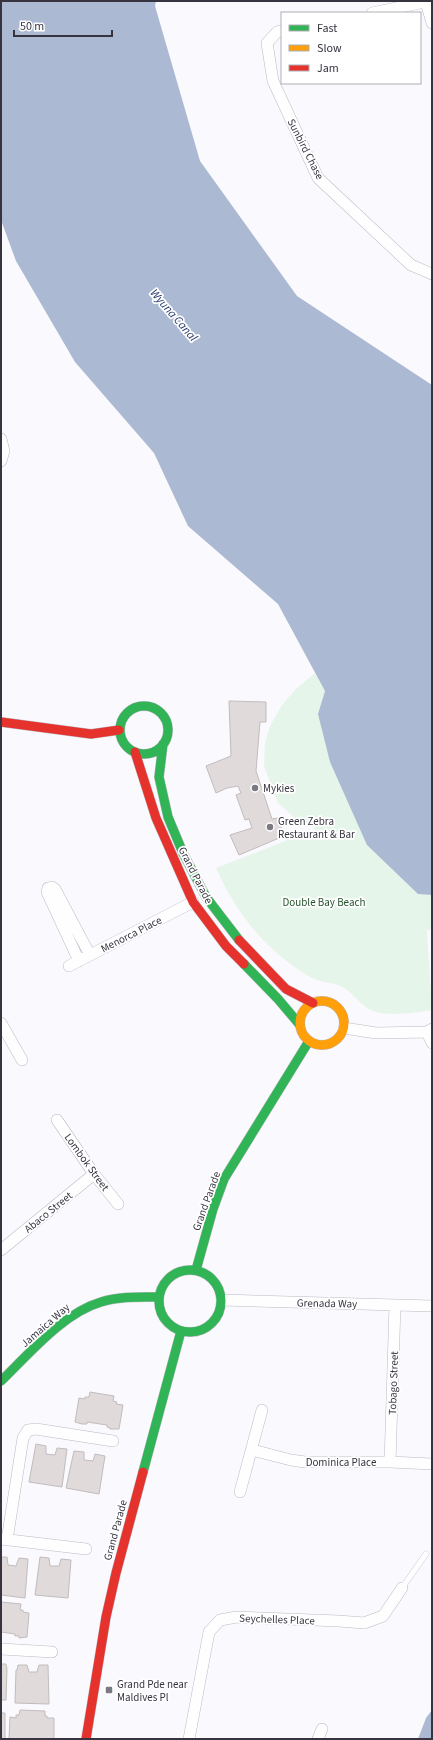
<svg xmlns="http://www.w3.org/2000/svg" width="433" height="1740" font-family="'Source Sans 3',sans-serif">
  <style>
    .green { fill: #e6f5e9 }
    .water { fill: #acb9d2 }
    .building { fill: #e1dada; stroke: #c2bcbc }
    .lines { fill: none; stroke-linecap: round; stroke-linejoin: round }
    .lane-casing { stroke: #bcbac3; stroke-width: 6 }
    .street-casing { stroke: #bcbac3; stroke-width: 12 }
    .fast-casing { stroke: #bcbac3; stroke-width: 10 }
    .slow-casing { stroke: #bcbac3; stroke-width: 10 }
    .jam-casing { stroke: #bcbac3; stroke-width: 10 }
    .lane { stroke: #fefeff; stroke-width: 5.5 }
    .street { stroke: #fefeff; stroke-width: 11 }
    .fast { stroke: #30b455; stroke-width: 9 }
    .slow { stroke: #ff9f0a; stroke-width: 9 }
    .jam { stroke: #e5322d; stroke-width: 9 }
    .poi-dot { fill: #7b7982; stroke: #fff; stroke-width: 1.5 }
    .labels { text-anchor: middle; stroke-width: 3.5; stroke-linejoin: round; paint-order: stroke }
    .street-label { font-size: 11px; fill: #373440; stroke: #fff }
    .poi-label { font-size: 11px; fill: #373440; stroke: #fff; text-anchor: start }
    .park-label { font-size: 11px; fill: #24542b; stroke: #fff }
    .water-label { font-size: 12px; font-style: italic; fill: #283d6c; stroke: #fff }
  </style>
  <rect width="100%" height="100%" fill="#faf9fe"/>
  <path class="green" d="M315,673L325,691L318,714L418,894L432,895V928L427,931L432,1010C414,1013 382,1018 367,1008C358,1002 353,993 344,988C334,982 322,983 312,978C267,952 237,915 216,868L316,829L296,819L278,803L264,766L265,743L270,726L282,705L296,689Z"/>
  <path class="water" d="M1,1H156L155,6L200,161L297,296L432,385V895L418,894L367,845L330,762L318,714L325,691L278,604L188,526L154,453L75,362L16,261L1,220Z
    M432,1710V1739H418L426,1718Z"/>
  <path class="building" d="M229,701L266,702V722H260L256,771L272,819L278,818L284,836L239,855L230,835L252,828L249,819L245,820L236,795L241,793L238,786L227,788L216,793L206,766L231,756Z
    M90,1392L114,1396L113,1401L117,1402L116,1404L123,1405L119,1429H110V1428L107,1427V1425L87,1422V1424H82L75,1422L79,1398L85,1399V1397H89Z
    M36,1444L46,1446V1454L55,1455L57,1448L67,1449L62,1487L29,1482Z
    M74,1451L84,1452V1460L93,1461L95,1454L105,1456L99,1494L66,1488Z
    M1,1557H7L8,1565L16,1566L19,1558L28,1559L25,1598L1,1595Z
    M40,1557L49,1558L50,1566H59L61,1559L71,1560L68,1598L35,1595Z
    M1,1602L21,1604L20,1610H23V1612L29,1613L27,1637L19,1638V1636H15V1634L1,1632Z
    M1,1664H6L7,1669L6,1700H1Z
    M18,1665H27L29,1672H37L39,1665H48L49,1704L15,1703L16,1670H17Z
    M20,1710L45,1711V1716H47V1718H54V1739H9L10,1717L16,1718V1715H19Z
    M1,1713H5V1739H1Z"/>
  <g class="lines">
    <defs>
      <path id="lane" d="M402,1588L426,1554"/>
      <path id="street" d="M426,2L432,23
        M372,13L429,1
        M282,31L277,32L267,43L273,81L318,178L411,265L432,274
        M1,439L4,451L1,461
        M79,961L47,892L48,888L52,887L55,889L90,955
        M69,966L193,902
        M1,1023L22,1060
        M344,1028L376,1033L427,1032L432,1029
        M427,1032L432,1043
        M57,1120L94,1174L118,1204
        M1,1250L94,1174
        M222,1300L432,1306
        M252,1450L291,1460L305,1462H390L432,1464
        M390,1462L395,1305
        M240,1492L262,1410
        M1,1539L86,1549
        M7,1540L23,1438L28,1430L36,1429L113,1441
        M1,1649L52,1652
        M189,1739L209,1632L220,1620L237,1617L339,1621L364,1623L383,1616L402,1588
        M318,1739L322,1729"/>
      <path id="fast" d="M120 730a24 24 0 1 1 48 0a24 24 0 1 1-48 0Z
        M163,744L159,777L168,817L183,853L206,897L239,940
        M244,964L278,999L300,1025
        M196,1270L213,1209L224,1179L309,1041
        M159 1301a31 31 0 1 1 62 0a31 31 0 1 1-62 0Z
        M1,1381C29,1354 63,1313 101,1302C120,1296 140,1297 159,1297
        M143,1472L181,1331"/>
      <path id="slow" d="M300 1023a22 22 0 1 1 44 0a22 22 0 1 1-44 0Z"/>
      <path id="jam" d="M1,722L91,734L119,730
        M135,752L156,818L193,902L226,946L244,964
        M239,940L286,989L313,1003
        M86,1739L106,1617L116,1573L143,1472"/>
    </defs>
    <use href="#lane" class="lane-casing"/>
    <use href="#street" class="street-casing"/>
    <use href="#fast" class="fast-casing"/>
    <use href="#slow" class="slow-casing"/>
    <use href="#jam" class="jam-casing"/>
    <use href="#lane" class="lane"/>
    <use href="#street" class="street"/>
    <use href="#fast" class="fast"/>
    <use href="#slow" class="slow"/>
    <use href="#jam" class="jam"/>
  </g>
  <g class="poi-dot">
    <circle cx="255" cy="788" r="4"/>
    <circle cx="270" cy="827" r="4"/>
    <rect x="105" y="1686" width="8" height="8" rx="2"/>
  </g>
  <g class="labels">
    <g class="street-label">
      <text transform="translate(306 149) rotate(63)" y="4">Sunbird Chase</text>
      <text transform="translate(196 875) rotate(63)" y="4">Grand Parade</text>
      <text transform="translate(131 934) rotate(-27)" y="4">Menorca Place</text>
      <text transform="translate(87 1162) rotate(54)" y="4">Lombok Street</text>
      <text transform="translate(206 1201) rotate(-70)" y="4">Grand Parade</text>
      <text transform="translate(48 1212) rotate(-39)" y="4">Abaco Street</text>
      <text transform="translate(327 1303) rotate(1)" y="4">Grenada Way</text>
      <text transform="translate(45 1325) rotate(-41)" y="4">Jamaica Way</text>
      <text transform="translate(393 1383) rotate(-88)" y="4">Tobago Street</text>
      <text x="341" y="1466">Dominica Place</text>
      <text transform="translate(115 1530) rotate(-75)" y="4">Grand Parade</text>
      <text transform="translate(277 1619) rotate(2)" y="4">Seychelles Place</text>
    </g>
    <g class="poi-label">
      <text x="263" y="792">Mykies</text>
      <text x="278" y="825">Green Zebra<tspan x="278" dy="13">Restaurant &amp; Bar</tspan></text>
      <text x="117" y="1688">Grand Pde near<tspan x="117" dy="13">Maldives Pl</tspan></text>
    </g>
    <g class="park-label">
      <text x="324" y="906">Double Bay Beach</text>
    </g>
    <g class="water-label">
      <text transform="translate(174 315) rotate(49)" y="4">Wyuna Canal</text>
    </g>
  </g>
  <rect width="433" height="1740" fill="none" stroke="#373440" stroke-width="4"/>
  <rect x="281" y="12" width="140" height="72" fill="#ffffff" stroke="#afaeb3"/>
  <rect x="289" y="25" width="20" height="6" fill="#30b455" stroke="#afaeb3"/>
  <text x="317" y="32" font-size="12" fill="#373440">Fast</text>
  <rect x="289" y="45" width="20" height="6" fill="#ff9f0a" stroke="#afaeb3"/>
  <text x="317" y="52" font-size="12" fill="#373440">Slow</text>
  <rect x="289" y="65" width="20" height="6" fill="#e5322d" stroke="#afaeb3"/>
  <text x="317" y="72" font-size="12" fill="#373440">Jam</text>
  <path d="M14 30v6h98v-6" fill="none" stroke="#373440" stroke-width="2"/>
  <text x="20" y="30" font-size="12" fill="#373440" stroke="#ffffff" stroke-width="3" paint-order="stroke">50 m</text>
</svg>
